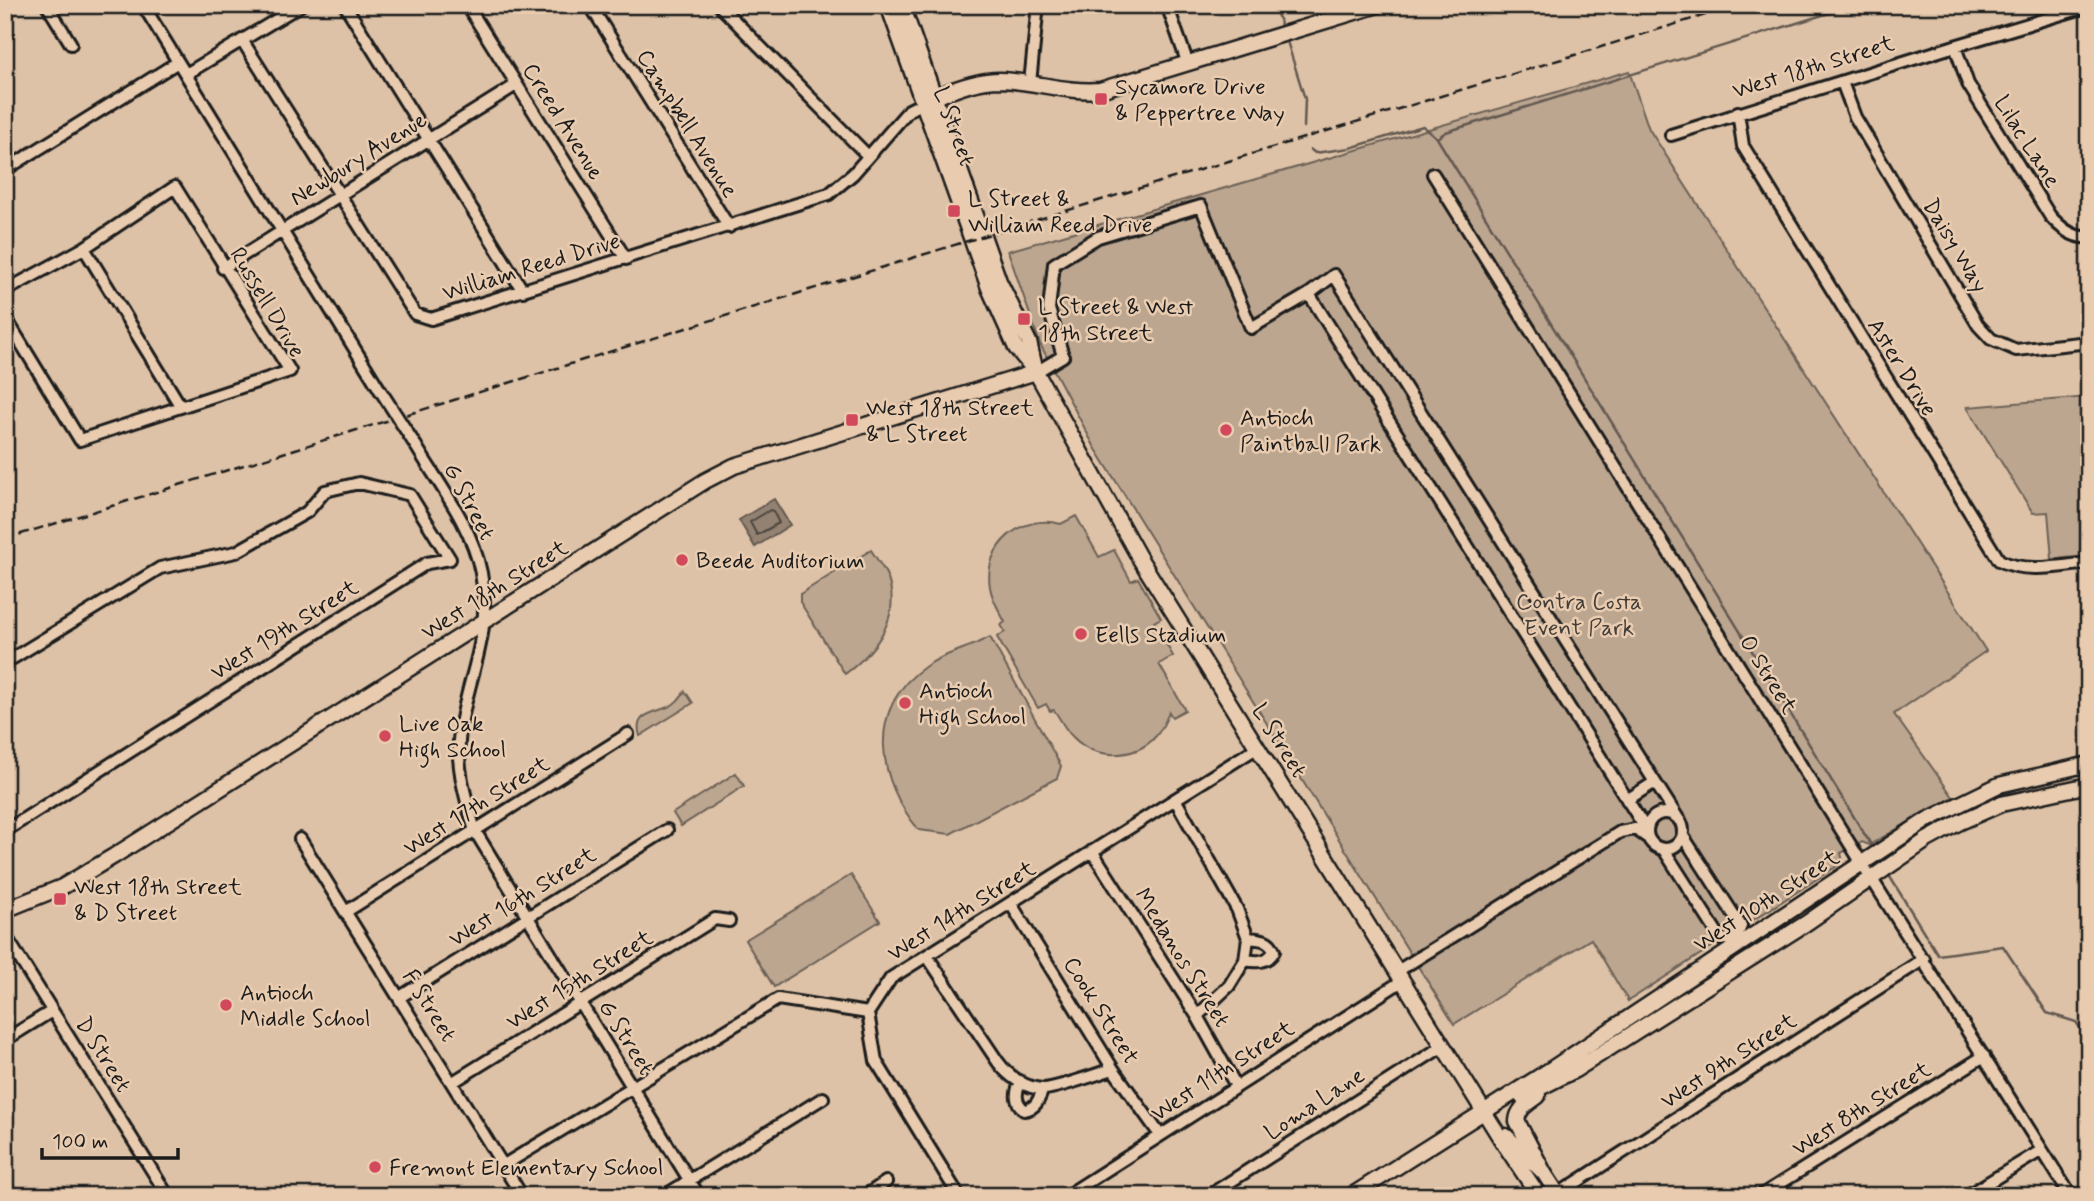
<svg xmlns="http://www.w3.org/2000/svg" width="2094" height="1201" font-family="Mynerve,sans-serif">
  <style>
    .green { fill: #bca690; stroke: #6c6156; stroke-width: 2 }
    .water { fill: #938272; stroke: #635950; stroke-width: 2 }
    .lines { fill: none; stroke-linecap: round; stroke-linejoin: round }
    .shore { stroke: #4c453e; stroke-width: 2 }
    .stream { stroke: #635950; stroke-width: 2.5 }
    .street-casing { stroke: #1c1c1c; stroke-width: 16 }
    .secondary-casing { stroke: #1c1c1c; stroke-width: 19 }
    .street { stroke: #e9ccb0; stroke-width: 10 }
    .secondary { stroke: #e9ccb0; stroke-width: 14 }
    .rail { stroke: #1c1c1c; stroke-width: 2.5; stroke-dasharray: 10 5; stroke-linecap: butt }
    .street-bridge-casing { stroke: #1c1c1c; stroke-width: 16; stroke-linecap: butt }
    .street-bridge { stroke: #e9ccb0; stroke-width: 10 }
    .poi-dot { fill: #d1495b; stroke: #e9ccb0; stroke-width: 2.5 }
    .labels { text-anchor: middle; stroke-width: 5; stroke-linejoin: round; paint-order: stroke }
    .street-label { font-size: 23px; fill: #1c1c1c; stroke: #e9ccb0 }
    .poi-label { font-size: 23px; fill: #1c1c1c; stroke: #e9ccb0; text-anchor: start }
    .park-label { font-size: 23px; fill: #443e39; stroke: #e9ccb0 }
  </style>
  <rect width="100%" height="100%" fill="#ddc2a7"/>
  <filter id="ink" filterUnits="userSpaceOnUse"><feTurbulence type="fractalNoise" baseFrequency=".0143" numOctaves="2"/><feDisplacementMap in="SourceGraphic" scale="14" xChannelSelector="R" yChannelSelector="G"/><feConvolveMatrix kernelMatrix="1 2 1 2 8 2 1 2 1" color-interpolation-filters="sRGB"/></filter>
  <g filter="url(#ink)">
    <path class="green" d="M1629,71L1649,129L1986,651L1894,714L1953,797L1869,845L1862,842L1841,853L1843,862L1628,1001L1591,939L1454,1024L1094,446L1040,344L1008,251Z
      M2089,397V556L2052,559L2048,512L2033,513L1967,407Z
      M1076,516L1099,557L1114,550L1131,581L1138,578L1161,618L1154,622L1173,656L1159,664L1185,710L1172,717L1169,712C1166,720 1162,729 1156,736C1135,760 1095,760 1073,737C1065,730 1060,718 1054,710L1050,711L1046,704L1038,708L997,637L1005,632L1001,625L1005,622C999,610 992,600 990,587C983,545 1022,513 1061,524Z
      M871,550C876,558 882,566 886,574C904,615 876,651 845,674L800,602V594Z
      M990,637L1061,766L1057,778L950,834L919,830C877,781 865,707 926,666C946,652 969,649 990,637Z
      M685,691L693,703L640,736C633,714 653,713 668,707C676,704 680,698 685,691Z
      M736,773L744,786L681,826L673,813Z
      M851,875L880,921L774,987L745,940Z"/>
    <path class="water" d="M774,499L790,525L755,547L739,520Z"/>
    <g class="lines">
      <path class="shore" d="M770,510L773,511L779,523L757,535L750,522Z"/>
      <path class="stream" d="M1274,5L1282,28
        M1286,38L1305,99L1304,127
        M1437,138L1446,132L1855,5
        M1310,149L1315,153L1350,148L1423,126L1437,138L1873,848
        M1887,872L1938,955L2003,946L2047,1013L2076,1022L2089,1041"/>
      <defs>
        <path id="street" d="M47,5L71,44
          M143,5L380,390
          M345,5L523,291
          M467,5L626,259
          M590,5L729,227
          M719,5L868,156
          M1167,5L1188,64
          M242,40L415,314L431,319L829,194L853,174L909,110L929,100
          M1955,46L1968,84L2050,216C2060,227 2073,239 2089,237
          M186,74L301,5
          M1842,82L1855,117L1978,325L1991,339L2016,350L2089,342
          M1030,83L1037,14L1034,5
          M1738,112L1743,146L1999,560C2025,574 2060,566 2089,563
          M1671,135L1955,46L2089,6
          M5,170L178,62
          M1433,174L1863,865L2071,1196
          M84,248L181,407
          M223,268L516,85
          M5,291L84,248L175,187L290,371L80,440L5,317
          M1309,294L1647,831
          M1036,372L1063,356L1049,309L1054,264L1098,237L1201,206L1251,328L1309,294L1334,275L1679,820
          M416,446C440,486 472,526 481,573C493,635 468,674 460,731C455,765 466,799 475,831L699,1196
          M5,663L160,568L236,552L307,512L325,491L359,483L410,495L450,559L427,563L5,831
          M1175,799L1237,909L1248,938L1245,960L1229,986L1197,1016
          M1627,800L1655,782
          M1647 831a18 18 0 1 1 36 0a18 18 0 1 1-36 0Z
          M300,839L522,1196
          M1664,850L1721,939L1735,940L1741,926L1683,836
          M1092,851L1197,1016L1236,1086
          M1011,904L1113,1069L1160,1135
          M347,911L628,734
          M5,935L168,1196
          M927,956L998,1062C1008,1076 1026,1089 1044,1089C1059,1088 1097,1074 1113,1069
          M1245,960C1257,962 1268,963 1274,951C1270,939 1260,939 1248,938
          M1396,972L1620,832L1635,829L1648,838
          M400,997L667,830
          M868,1013L876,1061L959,1196
          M5,1040L52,1011
          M1020,1081C1016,1093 1014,1101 1024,1110C1036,1109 1039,1099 1043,1089
          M453,1082L715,919L729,921
          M504,1165L778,999L868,1013L891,978L1258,747
          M664,1196L823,1098
          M865,1196L886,1182
          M1066,1196L1402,981
          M1208,1196L1443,1046
          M1555,1196L1924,959
          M1760,1196L1984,1056
          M1966,1196L2042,1150"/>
        <path id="secondary" d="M888,5L989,288L1016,348L1036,372L1140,559L1501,1139L1539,1196
          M902,5L999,281L1029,342L1035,368
          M936,97C954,89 980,80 1000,80C1034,81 1066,93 1100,90L1378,5
          M5,910L62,887L114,856L705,481L734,466L760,458L1036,372
          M1538,1096C1529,1103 1518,1108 1517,1121L1544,1173
          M1522,1097L1575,1070L1805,924L1927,840L1960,822L2001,804L2089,785
          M1506,1136L1544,1173L1559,1196
          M1351,1196L1553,1068L1927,820L1999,785L2089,764"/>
      </defs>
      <use href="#street" class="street-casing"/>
      <use href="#secondary" class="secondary-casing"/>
      <use href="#street" class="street"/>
      <use href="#secondary" class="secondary"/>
      <path class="rail" d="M5,539L948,247L1738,5"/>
      <defs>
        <path id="street-bridge" d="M380,390L416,446"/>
      </defs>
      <use href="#street-bridge" class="street-bridge-casing"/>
      <use href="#street-bridge" class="street-bridge"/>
    </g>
  </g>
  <g class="poi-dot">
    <rect x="1094" y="92" width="14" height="14" rx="3.5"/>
    <rect x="947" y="204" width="14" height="14" rx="3.5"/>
    <rect x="1017" y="312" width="14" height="14" rx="3.5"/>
    <rect x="845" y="413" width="14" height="14" rx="3.5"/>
    <circle cx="1226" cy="430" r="7"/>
    <circle cx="682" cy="560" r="7"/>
    <circle cx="1081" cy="634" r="7"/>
    <circle cx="905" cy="703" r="7"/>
    <circle cx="385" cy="736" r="7"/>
    <rect x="53" y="892" width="14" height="14" rx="3.5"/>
    <circle cx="226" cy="1005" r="7"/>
    <circle cx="375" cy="1167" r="7"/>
  </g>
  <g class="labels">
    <g class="street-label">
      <text transform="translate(1813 66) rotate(-17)" y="8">West 18th Street</text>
      <text transform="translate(564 121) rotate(58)" y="8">Creed Avenue</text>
      <text transform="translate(688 123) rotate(58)" y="8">Campbell Avenue</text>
      <text transform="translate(955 126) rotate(70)" y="8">L Street</text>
      <text transform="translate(2028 141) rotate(58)" y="8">Lilac Lane</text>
      <text transform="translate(358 158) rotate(-32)" y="8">Newbury Avenue</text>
      <text transform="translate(1956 245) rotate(59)" y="8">Daisy Way</text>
      <text transform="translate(531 266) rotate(-17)" y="8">William Reed Drive</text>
      <text transform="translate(268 302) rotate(59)" y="8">Russell Drive</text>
      <text transform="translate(1903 367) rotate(58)" y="8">Aster Drive</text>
      <text transform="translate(470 501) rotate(62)" y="8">G Street</text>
      <text transform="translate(494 589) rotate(-32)" y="8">West 18th Street</text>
      <text transform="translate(284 629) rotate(-32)" y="8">West 19th Street</text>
      <text transform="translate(1769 674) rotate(58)" y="8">O Street</text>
      <text transform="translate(1280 740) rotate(58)" y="8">L Street</text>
      <text transform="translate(476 805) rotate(-32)" y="8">West 17th Street</text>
      <text transform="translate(522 896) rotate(-32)" y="8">West 16th Street</text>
      <text transform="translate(1766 900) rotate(-33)" y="8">West 10th Street</text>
      <text transform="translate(961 910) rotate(-32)" y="8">West 14th Street</text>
      <text transform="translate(1183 957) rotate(58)" y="8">Medanos Street</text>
      <text transform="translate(579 979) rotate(-32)" y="8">West 15th Street</text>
      <text transform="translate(430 1005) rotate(58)" y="8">F Street</text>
      <text transform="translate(1102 1010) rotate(58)" y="8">Cook Street</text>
      <text transform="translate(627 1037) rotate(58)" y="8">G Street</text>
      <text transform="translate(104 1054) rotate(58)" y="8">D Street</text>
      <text transform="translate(1728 1060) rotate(-33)" y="8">West 9th Street</text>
      <text transform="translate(1222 1070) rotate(-33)" y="8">West 11th Street</text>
      <text transform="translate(1314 1103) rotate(-33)" y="8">Loma Lane</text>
      <text transform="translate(1861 1108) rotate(-32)" y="8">West 8th Street</text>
    </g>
    <g class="poi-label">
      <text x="1115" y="94">Sycamore Drive<tspan x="1115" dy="26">&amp; Peppertree Way</tspan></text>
      <text x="968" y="206">L Street &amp;<tspan x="968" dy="26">William Reed Drive</tspan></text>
      <text x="1038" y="314">L Street &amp; West<tspan x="1038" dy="26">18th Street</tspan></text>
      <text x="866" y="415">West 18th Street<tspan x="866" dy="26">&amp; L Street</tspan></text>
      <text x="1240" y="425">Antioch<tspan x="1240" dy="26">Paintball Park</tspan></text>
      <text x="696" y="568">Beede Auditorium</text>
      <text x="1095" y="642">Eells Stadium</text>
      <text x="919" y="698">Antioch<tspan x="919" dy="26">High School</tspan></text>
      <text x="399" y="731">Live Oak<tspan x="399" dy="26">High School</tspan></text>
      <text x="74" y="894">West 18th Street<tspan x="74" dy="26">&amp; D Street</tspan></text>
      <text x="240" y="1000">Antioch<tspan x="240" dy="26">Middle School</tspan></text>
      <text x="389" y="1175">Fremont Elementary School</text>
    </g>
    <g class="park-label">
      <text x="1579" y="609">Contra Costa<tspan x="1579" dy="26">Event Park</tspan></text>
    </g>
  </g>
  <rect width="2094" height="1201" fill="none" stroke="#e9ccb0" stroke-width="28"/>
  <rect x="14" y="14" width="2066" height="1173" fill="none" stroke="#1c1c1c" stroke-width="2.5" filter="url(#ink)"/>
  <path d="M42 1148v10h136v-10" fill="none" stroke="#1c1c1c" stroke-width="3.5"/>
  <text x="52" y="1148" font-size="21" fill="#1c1c1c" stroke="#e9ccb0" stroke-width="5" paint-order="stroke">100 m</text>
</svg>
